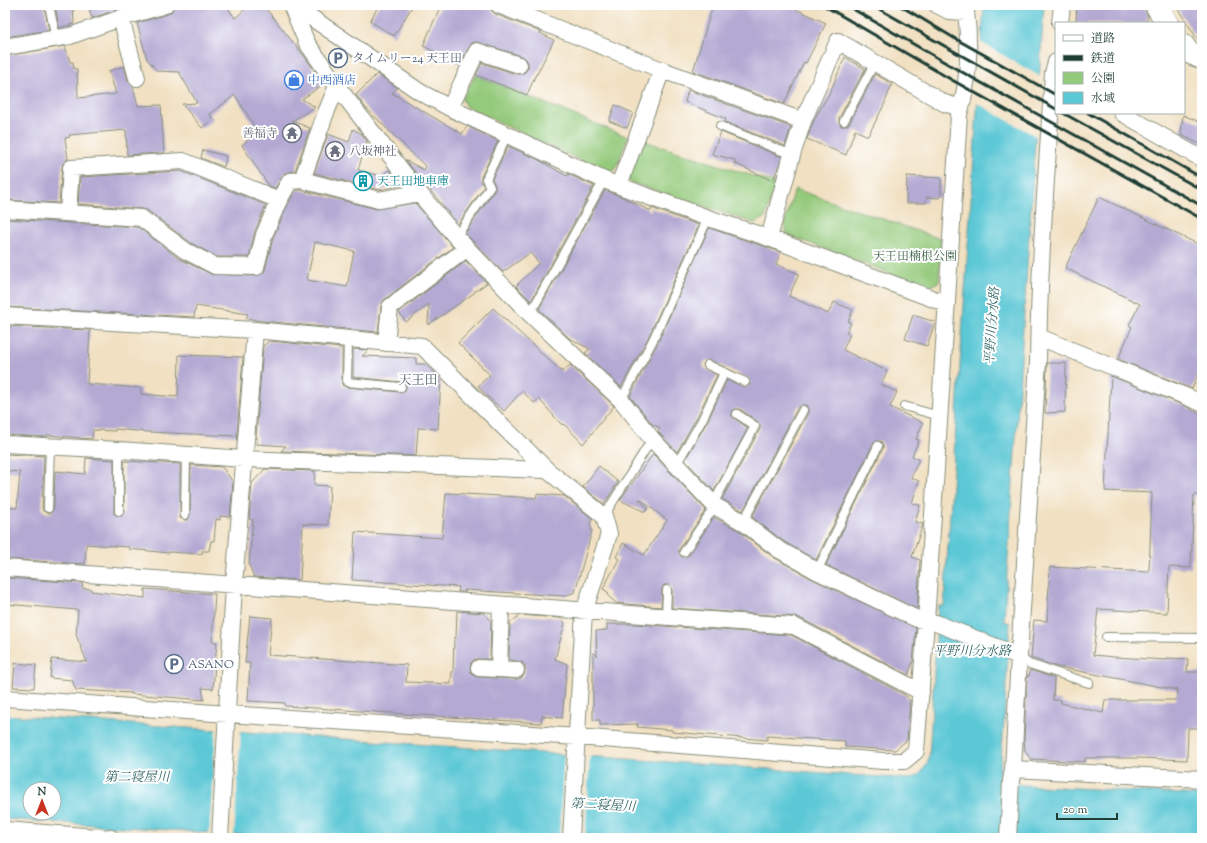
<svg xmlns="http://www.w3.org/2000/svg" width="1207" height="843" font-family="'Sorts Mill Goudy','Noto Serif JP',serif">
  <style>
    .green { fill: #94ca7c; stroke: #5a8458 }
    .water { fill: #5cc7d5; stroke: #3e8284; fill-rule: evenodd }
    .pier { fill: #f1e0c1 }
    .building { fill: #b3a9d3; fill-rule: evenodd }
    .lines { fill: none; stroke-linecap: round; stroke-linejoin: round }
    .lane-casing { stroke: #888e7a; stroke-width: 10 }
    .street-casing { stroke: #888e7a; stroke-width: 18 }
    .secondary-casing { stroke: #888e7a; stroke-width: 24 }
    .lane { stroke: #fff; stroke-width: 8 }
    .street { stroke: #fff; stroke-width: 16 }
    .secondary { stroke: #fff; stroke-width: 22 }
    .rail { stroke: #1f3d34; stroke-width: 3 }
    .labels { text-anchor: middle; stroke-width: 4; stroke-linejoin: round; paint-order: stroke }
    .service-label { font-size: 12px; fill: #4e5e75; stroke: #fff; text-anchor: start }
    .shop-label { font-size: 12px; fill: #366cbe; stroke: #fff; text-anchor: start }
    .worship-label { font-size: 12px; fill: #5b616d; stroke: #fff; text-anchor: end }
    .culture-label { font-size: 12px; fill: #0d838f; stroke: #fff; text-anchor: start }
    .park-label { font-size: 12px; fill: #3c6046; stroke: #fff }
    .water-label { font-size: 13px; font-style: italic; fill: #316664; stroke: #fff }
    .neighbourhood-label { font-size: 13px; fill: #53636c; stroke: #fff }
  </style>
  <rect width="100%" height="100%" fill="#fff"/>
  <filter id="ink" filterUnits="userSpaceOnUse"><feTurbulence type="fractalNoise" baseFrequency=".025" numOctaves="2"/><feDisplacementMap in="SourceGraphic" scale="8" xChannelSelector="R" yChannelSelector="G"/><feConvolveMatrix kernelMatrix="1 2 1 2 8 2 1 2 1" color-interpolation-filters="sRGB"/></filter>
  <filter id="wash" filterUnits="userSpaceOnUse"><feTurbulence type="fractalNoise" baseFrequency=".012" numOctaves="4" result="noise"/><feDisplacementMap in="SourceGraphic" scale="16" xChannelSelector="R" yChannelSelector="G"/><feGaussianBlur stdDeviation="0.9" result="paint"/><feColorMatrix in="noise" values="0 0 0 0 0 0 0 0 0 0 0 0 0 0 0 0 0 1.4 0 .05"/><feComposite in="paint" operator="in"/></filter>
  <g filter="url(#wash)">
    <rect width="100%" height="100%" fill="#f1e0c1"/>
    <path class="green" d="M475,75L628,137L615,170L608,173L466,107L462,99Z
      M641,140L775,183L765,218L754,223L630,182L627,175Z
      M795,189L941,239L939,281L929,288L788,235L784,225Z"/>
    <path class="water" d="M984,5H1044L1004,621L1010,623L1003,737L999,777L1000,781L1022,785L1202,795V838H289L5,819V715L909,779C921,776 924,770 929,759L938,606H944ZM30,789H54V813H30Z"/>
    <path class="pier" d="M980,42L1041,77L1037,137L975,102Z
      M216,729L241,730L234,836L209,835Z
      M564,753L590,754L585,838H559Z"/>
    <g id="blocks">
      <path class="building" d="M20,5H44L49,30L5,37V8Z
        M55,5H73L74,24L59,28Z
        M88,5H131L92,18Z
        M174,5H226L235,18L250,5H263L305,57L324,84L302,99L315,107L292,121L310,128L295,171L285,173L275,188L269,186L242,145L258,132L235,95L210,114L213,119L202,128L182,104L197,103L179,72L157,71L147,59L137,23L168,14L172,11Z
        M379,5H413L394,36L370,21Z
        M441,5H480L491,10L495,14L541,32L540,33L554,40L537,74H536L527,95L476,75L482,63L516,74H521L525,72L528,68V63L526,59L522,56L476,42L472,43L469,47L460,64L423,46Z
        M713,5H787L826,23L806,63L804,62L784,104L693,71Z
        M1077,5H1144L1148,17L1146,23H1076Z
        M1175,5H1202V44H1201Z
        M65,46L70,62H73L74,69H77L78,98L116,94L109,71L124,66L128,81L133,86L138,106L161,105L164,153L127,155L126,130L69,135L70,137L65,138L68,159L63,163L62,167L59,203L5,200V56Z
        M845,57L865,69L839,118V122L841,126H845L849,124L875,74L892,84L884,105L868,136L855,130L846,155L807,139L815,118L830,92Z
        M377,74L398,88L392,93L462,134L467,126L498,141L481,177V181L484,187L458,224L405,160L424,170L426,167L365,107L356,95Z
        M688,90L791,127L785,146L725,122L726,119L685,102Z
        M615,105L633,113L627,128L609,121Z
        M1183,115L1202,123V145L1181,135Z
        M353,129L362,134L367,141L358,170L381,176L389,170L402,186L379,190L314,173L328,134L349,142Z
        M721,132L782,157L773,181L734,163L735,160L712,154Z
        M508,146L535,158L567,176L568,174L594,186L531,301L516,286L539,263L530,253L503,272L465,233L495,190V185L492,179Z
        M203,150L226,156L224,167L201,158Z
        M181,171L266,205L255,231L249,257H217L191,243L147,210L142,209L78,204L80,177Z
        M907,176L941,178V197H939V198L927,197L926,203H906Z
        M296,190H301L377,209L415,203L453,247L384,300L381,306L378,332L262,321L246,318L248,314L196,306L194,317L5,307V219L138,227L180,259L211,274L256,276L263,273L265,270L273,238L288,204ZM315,242L354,251L347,287L307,280Z
        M605,190L622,197L651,211V208L699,225L648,338L621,387L585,353L590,349L569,338L539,309Z
        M1099,197L1202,246V365L1192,389L1118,359L1132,327L1129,325L1140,304L1065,268Z
        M709,228L781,252L776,264L799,274L789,296L828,314L834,302L853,310L848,322L851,323L846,333L850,334L843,350L887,371L881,385L897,392L890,407L923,423L916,439L919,440L912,456L919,459L911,478L919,481L912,503L920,505L915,522L923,524L912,557L920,560L917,609L826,565L883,448V445L881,441H877L873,444L816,560L783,541L752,517L808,413V409L806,405H802L798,407L743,511L722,499L760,429V426L758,422L740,409H735L732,411V416L734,418L748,428L714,491L685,460L707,422L727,380L745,387L750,385L749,379L710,360L705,361L703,365L704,368L717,375L697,417L677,452L658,432L660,428L652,424L630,396L658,342Z
        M466,261L487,283L477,290H476L474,293L428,325L429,304L406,322L399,312Z
        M493,308L562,372L570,365L614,406L583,444L565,425L561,424L539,399L534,403L522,391L504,411L486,395L478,386L490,375L458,343Z
        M913,315L935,322L927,346L905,339Z
        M5,326L90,330L87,384L141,388V394L178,397L179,355L243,357L237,436L147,432L115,429V431L93,430L92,439L47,435V437L5,435Z
        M269,341L342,348V385L346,387L400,392H404L406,388V384L402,382L353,377V349L369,350L362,356L416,358V364H425L441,379L438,429L418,428L416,456L281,451L286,446L257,444V437H256L263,346Z
        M1047,363H1066L1065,412L1045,413Z
        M1111,376L1185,406L1202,415V495H1194L1191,568L1169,567L1167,613L1098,609L1093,655L1114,657L1167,660V658L1188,659L1187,672H1202V728H1188L1187,760L1140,758H1085V762L1031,759L1025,751L1024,738L1027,676H1029L1030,670L1054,678L1053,700H1061V703L1103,713L1105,700H1176L1177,690L1058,667L1031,658L1034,620L1047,621L1050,567L1149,572L1152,493L1105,491Z
        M5,454L44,456L42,508L43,511L47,513H51L54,508L55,471L85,474L86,458L114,460V514L119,516H122L124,511V461L180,464V518L185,520H188L190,515L191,465L222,467L233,482L230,517L220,516V520L216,519L214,541H211L209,551H202V554L169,552V553L129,549V547L86,544L85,564L5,559V507L17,508L20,472L5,471Z
        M653,454L706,510L679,549V552L681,556L684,557L689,555L714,517L738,530L773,557L812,579L916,628L913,662L908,675L798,617L672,608V590L670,586L668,585H664L662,589L661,607L616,603L608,596L609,593L603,589L619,559L616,557L623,543L644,555L667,520L640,499L639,500L648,508L645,512L620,500Z
        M599,466L618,482L604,504L583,487Z
        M265,469L315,471L314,485L330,486L328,525L303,524L300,580L254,577L249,565L253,520L249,519L252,483Z
        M446,493L536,498L537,494L564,496L593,519L590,523L592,531L575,592L565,596L464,590L466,592H458L459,587L352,580L355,532L442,538Z
        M5,578L83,583L82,588L91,589V591L145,598V589L215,594L212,642H217L213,689L202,688L204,700L131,694V693L76,690L72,680L50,678L52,659L87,662L76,635L78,610L5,604Z
        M457,611L484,613L491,621L490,659H475L471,663L470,667L471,673L474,676L479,677L516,679L521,678L524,675L525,670V666L522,662L509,660L510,623L520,615L560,618L565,623L555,659L567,664L562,718L542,716L541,723L285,706V703L248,701L250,663H245L250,616L272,618L268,655L407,665L406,682L451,684L452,672H453L454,638H456Z
        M607,624H634L791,635L905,695L910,700L907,740L895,750L845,747V741L767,736V740L672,732V730L637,727L638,724L600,725V720H593V652L597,656L596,631L607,630Z
        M15,663L36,665L34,688L13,687Z"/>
    </g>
  </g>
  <g filter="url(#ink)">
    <use href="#blocks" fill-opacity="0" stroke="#888e7a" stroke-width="1"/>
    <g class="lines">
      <defs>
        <path id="lane" d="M49,5L56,39
          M844,121L875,62
          M720,126L792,155
          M456,237L490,187L486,179L507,135
          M530,314L604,180
          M348,339L347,382L401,387
          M708,365L745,382
          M621,400L653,340L708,218
          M904,406L939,416
          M119,450V511
          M676,465L702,420L724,373
          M713,504L755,426L737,414
          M48,508L50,446
          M185,515L186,456
          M604,516L652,439
          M743,522L803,410
          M684,552L715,506
          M817,571L878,446
          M666,617L667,590
          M1106,637L1202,638
          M1019,656L1029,664L1089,683"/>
        <path id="street" d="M291,5L307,43L337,86L419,193L456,237L530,314L621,400L652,439L715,506L743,522L778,549L817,571L917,619L936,623L1019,656
          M293,5L420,92L450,108L548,154L604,180L644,195L708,218L769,238L947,304
          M499,5L662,70
          M937,5L949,11L966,12L965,5
          M121,18L137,78
          M1060,23L1062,5
          M5,47L70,36L121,18L165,5
          M450,108L477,51L519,65
          M1122,113L1202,159
          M302,180L325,115L337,86
          M619,185L662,70L803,121
          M5,209L141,218L186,251L215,266L256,267L264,235L279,200L290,181L302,180L379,200L419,193
          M68,213L71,168L183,161L279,200
          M769,238L792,155L803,121L838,41L944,103L961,108
          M5,316L255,330L422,346L547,470L604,516L609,534L584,612L571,838
          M1039,337L1202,403
          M386,343L390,307L466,249
          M5,444L119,450L244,459L547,470
          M5,568L794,626L921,692
          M501,605L499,669L516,670
          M479,668L499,669
          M5,698L228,714L577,737L883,761H904L916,751L926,622L959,115C969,82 970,45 966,12
          M1013,769L1202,779
          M5,830L111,838
          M220,838L234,585L255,330
          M1008,838L1011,781L1013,769L1019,656L1038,362C1039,265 1047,169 1053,73L1056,62"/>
        <path id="secondary" d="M1156,5L1167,23
          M1184,46L1188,52L1202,58"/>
      </defs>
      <use href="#lane" class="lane-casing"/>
      <use href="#street" class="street-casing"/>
      <use href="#secondary" class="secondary-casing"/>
      <use href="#lane" class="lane"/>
      <use href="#street" class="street"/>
      <use href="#secondary" class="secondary"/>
      <path class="rail" d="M823,5L952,80L1202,219
        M846,5L953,67L1202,206
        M872,5L1056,109
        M899,5L954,38L1056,95
        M1063,113L1202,190
        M1088,113L1202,178"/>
    </g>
  </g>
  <defs>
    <symbol id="parking-ring" viewBox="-11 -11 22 22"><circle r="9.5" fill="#fff" stroke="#5c6f8a" stroke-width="1.5"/><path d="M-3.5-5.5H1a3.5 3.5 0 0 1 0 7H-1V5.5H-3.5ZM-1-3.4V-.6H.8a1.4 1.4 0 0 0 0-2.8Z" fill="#5c6f8a"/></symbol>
    <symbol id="shop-ring" viewBox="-11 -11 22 22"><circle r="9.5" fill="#fff" stroke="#3f7fe0" stroke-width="1.5"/><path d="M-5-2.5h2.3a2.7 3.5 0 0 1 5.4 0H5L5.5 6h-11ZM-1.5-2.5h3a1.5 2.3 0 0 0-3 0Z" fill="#3f7fe0"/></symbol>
    <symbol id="temple-ring" viewBox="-11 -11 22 22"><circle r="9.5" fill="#fff" stroke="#6b7280" stroke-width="1.5"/><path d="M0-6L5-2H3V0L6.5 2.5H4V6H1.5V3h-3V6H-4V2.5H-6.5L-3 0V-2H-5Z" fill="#6b7280"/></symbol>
    <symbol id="building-ring" viewBox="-11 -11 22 22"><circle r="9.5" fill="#fff" stroke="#0f9aa8" stroke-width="1.5"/><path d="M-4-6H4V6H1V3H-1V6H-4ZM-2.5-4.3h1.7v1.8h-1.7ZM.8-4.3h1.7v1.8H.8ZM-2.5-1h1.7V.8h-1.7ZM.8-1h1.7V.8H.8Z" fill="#0f9aa8"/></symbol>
  </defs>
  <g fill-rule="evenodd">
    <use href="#parking-ring" x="327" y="47" width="22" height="22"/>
    <use href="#shop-ring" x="283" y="69" width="22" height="22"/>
    <use href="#temple-ring" x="281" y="122" width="22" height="22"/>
    <use href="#temple-ring" x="324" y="140" width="22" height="22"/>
    <use href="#building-ring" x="352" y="170" width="22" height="22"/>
    <use href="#parking-ring" x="163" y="653" width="22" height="22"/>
  </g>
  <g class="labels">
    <g class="service-label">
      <text x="352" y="62">タイムリー24 天王田</text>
      <text x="188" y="668">ASANO</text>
    </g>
    <g class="shop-label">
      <text x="308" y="84">中西酒店</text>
    </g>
    <g class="worship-label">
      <text x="278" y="137">善福寺</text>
      <text x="349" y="155" text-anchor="start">八坂神社</text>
    </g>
    <g class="culture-label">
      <text x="377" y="185">天王田地車庫</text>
    </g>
    <g class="park-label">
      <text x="915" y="260">天王田楠根公園</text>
    </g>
    <g class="water-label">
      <text transform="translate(991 326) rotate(-86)" y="5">平野川分水路</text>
      <text x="972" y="655">平野川分水路</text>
      <text x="137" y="781">第二寝屋川</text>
      <text transform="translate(603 804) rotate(3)" y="5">第二寝屋川</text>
    </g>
    <g class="neighbourhood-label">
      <text x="418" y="384">天王田</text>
    </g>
  </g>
  <rect width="1207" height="843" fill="none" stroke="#fff" stroke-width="20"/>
  <rect x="1055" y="22" width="130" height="92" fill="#ffffff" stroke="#a5b1ae"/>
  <rect x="1063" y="35" width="20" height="6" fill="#ffffff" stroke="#a5b1ae"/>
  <text x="1091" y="42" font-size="12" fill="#1f3d34">道路</text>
  <rect x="1063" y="55" width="20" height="6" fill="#1f3d34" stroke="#a5b1ae"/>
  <text x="1091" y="62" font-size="12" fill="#1f3d34">鉄道</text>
  <rect x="1063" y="72" width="20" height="12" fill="#94ca7c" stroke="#a5b1ae"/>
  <text x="1091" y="82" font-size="12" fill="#1f3d34">公園</text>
  <rect x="1063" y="92" width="20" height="12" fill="#5cc7d5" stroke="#a5b1ae"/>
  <text x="1091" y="102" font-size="12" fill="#1f3d34">水域</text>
  <g transform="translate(42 801)"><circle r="19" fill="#ffffff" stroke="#a5b1ae"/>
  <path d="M0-3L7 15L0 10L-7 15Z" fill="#c8321e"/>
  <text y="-6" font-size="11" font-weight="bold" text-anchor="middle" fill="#1f3d34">N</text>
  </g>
  <path d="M1057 813v6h60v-6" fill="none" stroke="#1f3d34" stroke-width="2"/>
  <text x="1063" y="813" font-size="12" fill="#1f3d34" stroke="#ffffff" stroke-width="3" paint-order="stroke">20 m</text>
</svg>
